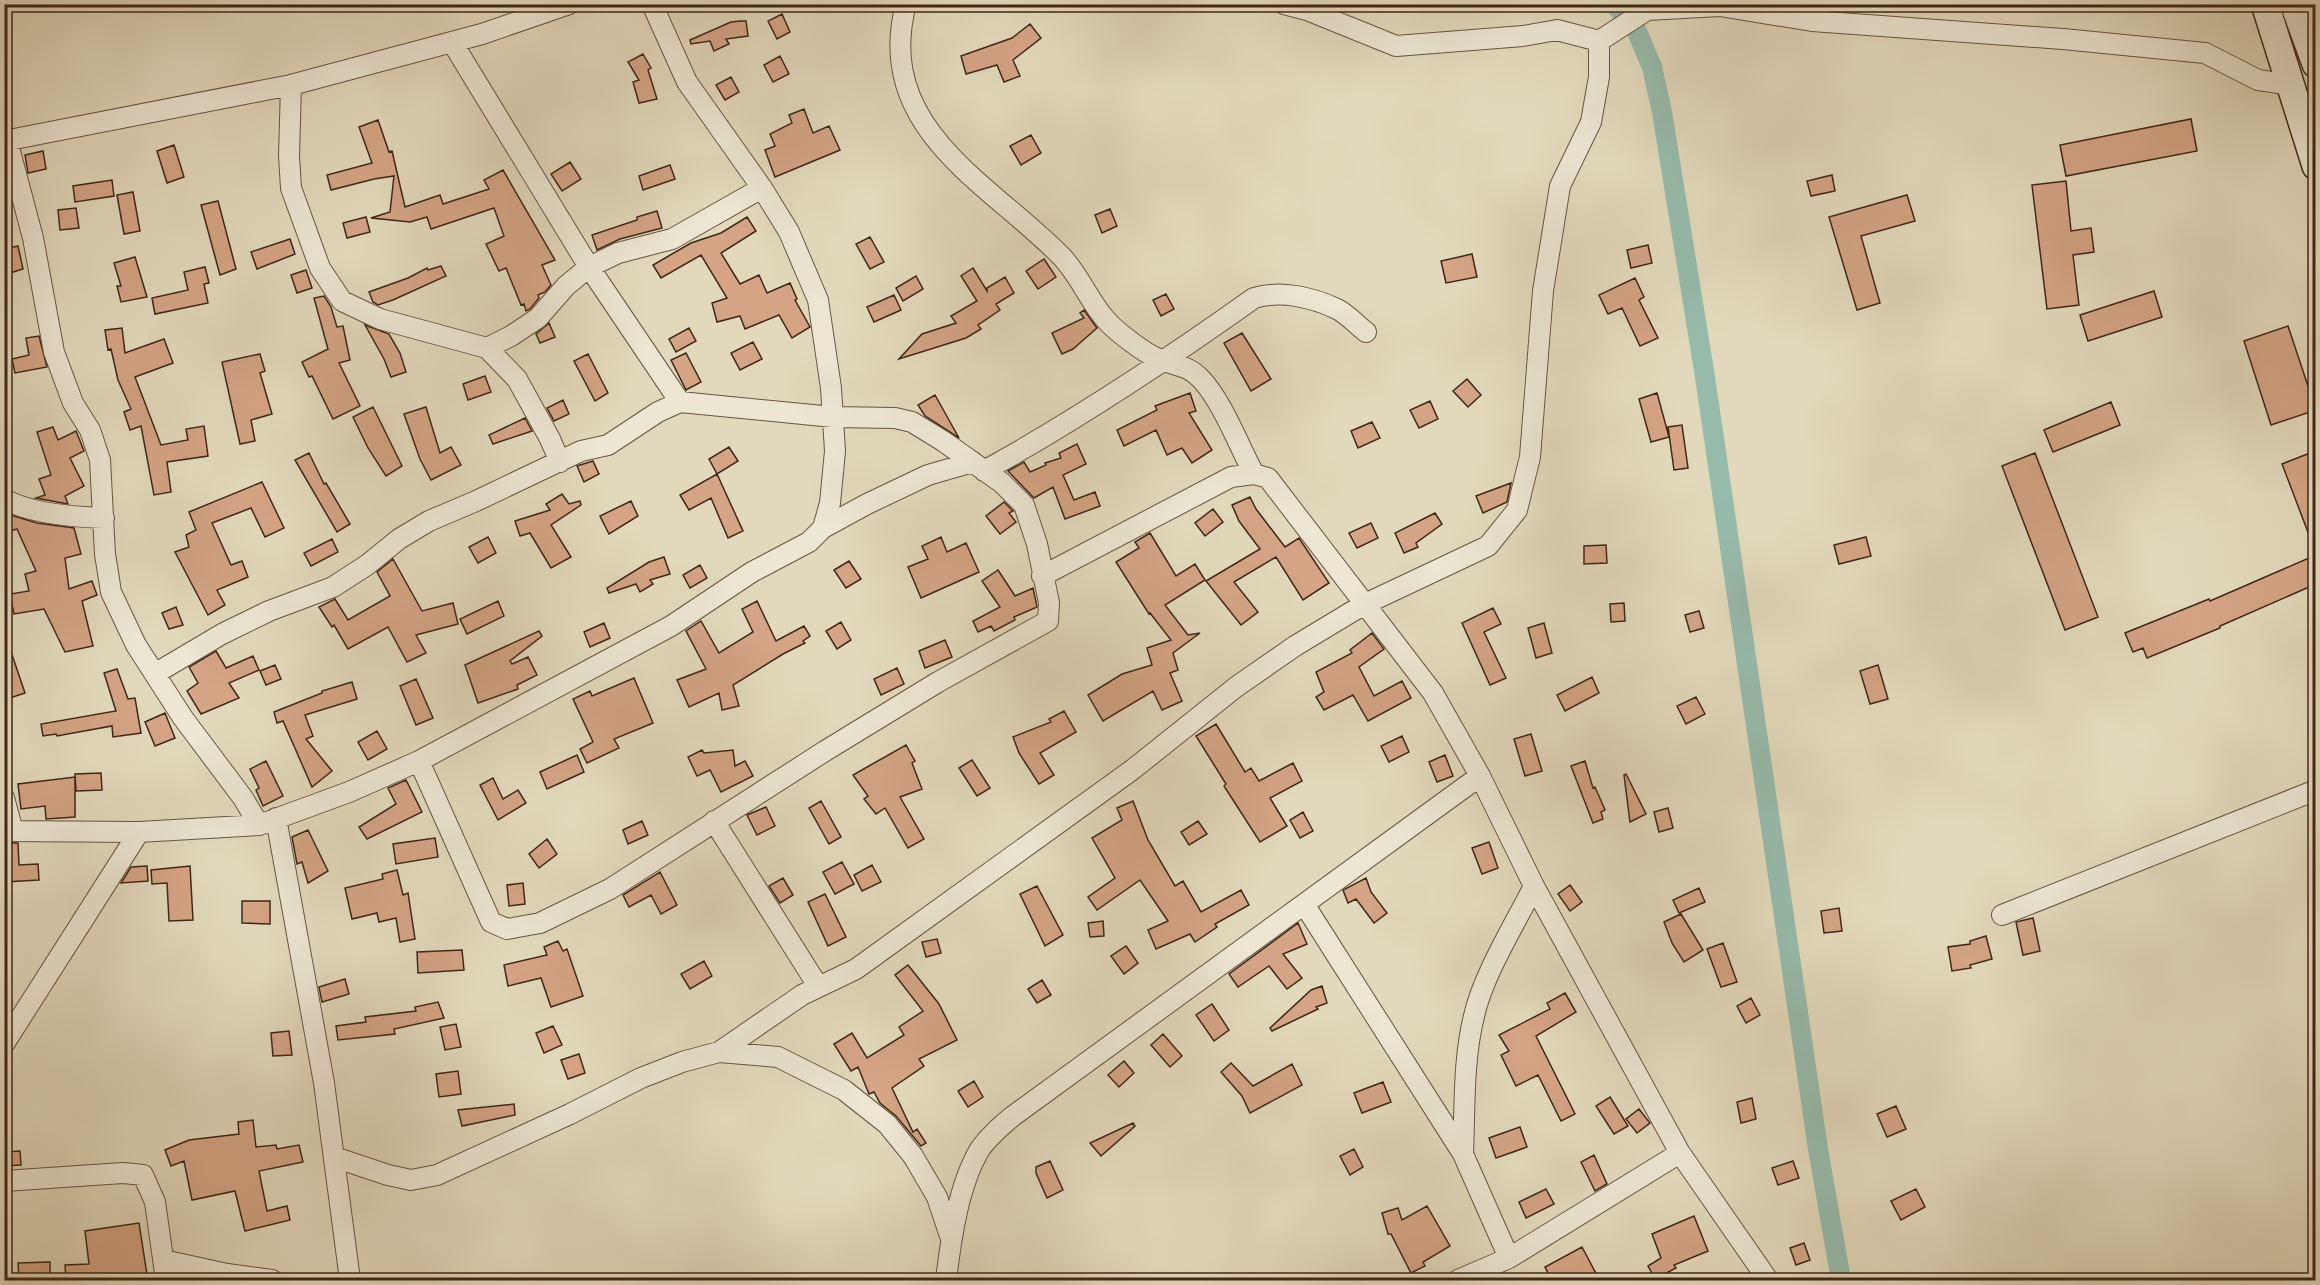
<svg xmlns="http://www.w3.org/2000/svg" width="2320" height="1285" font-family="'Sorts Mill Goudy',serif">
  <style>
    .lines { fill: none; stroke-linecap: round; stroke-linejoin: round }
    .canal { stroke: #96bbab; stroke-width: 20 }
    .building { fill: #d4a484; stroke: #3f2717; stroke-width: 1.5 }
    .minor-casing { stroke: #685440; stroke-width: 22 }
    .secondary-casing { stroke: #3f2717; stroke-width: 30 }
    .minor { stroke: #ece6d3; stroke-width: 20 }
    .secondary { stroke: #ece6d3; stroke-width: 27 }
  </style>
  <rect width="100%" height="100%" fill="#e2d9bc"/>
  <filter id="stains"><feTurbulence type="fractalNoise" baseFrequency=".00333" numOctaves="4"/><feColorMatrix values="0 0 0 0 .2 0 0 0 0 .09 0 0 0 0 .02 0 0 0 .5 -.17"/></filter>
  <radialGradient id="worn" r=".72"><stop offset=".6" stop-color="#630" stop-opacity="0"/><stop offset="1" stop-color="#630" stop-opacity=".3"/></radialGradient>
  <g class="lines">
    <path class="canal" d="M1614,4L1635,27L1652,67L1662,112L1705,377L1818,1149L1841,1280"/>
  </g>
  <path class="building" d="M782,14L790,32L777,39L768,21Z
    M740,21H746L748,36L726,39L729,44L714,51L710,41L691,44L690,40L731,22Z
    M1030,24L1041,38L1013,60L1020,76L1004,82L997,65L966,74L961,56L1012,38Z
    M643,54L651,68L648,70L657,99L639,103L633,82L639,80L628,62Z
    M780,56L789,74L773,82L764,65Z
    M731,77L739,92L725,100L716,85Z
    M804,109L813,133L829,126L840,150L775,177L765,150L775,146L770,134L792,123L789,115Z
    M2191,119L2197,151L2066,176L2060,145Z
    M378,120L389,152L392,151L405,207L440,195L443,204L489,189L484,180L503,170L555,260L542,265L551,285L545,292L538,295L539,298L530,309L526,311L524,304L521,305L506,268L499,271L486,244L504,236L494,208L431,229L427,217L410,222L371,218L390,212L394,176L374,179L331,190L327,175L372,163L359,127Z
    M1031,135L1041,153L1021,165L1010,146Z
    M174,145L184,177L167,183L157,151Z
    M43,151L46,169L28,173L25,155Z
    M570,162L581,179L562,191L551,174Z
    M670,165L675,179L643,190L639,176Z
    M1832,175L1835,191L1811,196L1807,181Z
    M112,180L114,196L75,202L73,186Z
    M2066,181L2071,231L2091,228L2094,252L2073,255L2079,305L2047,309L2032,185Z
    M133,192L140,231L124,234L117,195Z
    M1907,195L1915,221L1861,236L1880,303L1857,310L1829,217Z
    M218,201L236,269L220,275L201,205Z
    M76,208L79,228L60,230L58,210Z
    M1110,209L1117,226L1102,233L1095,215Z
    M657,211L662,228L620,239L597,250L592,235L637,220V217Z
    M366,217L370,232L347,238L343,223Z
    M747,217L756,231L721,253L740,284L759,275L767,293L790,283L797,299L795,300L810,327L792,338L779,315L745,329L740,316L717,322L712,303L727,298L701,255L661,278L653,265L691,243L721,233Z
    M870,237L884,262L870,269L856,244Z
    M290,239L295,254L257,269L251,252Z
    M1648,245L1652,263L1631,268L1627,250Z
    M18,246L23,269L4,275V249Z
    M1472,254L1477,277L1446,283L1441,261Z
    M135,257L147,297L121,302L117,286H121L114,263Z
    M1044,259L1056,277L1038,289L1026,271Z
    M441,266L446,276L393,300L378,305L373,302L369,292L408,278L427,268L428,270Z
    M205,267L209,283L204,284L208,303L155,314L152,298L188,290L184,272Z
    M973,268L987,291V288L1005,277L1014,293L996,304L1000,310L978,325L981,329L966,338L899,359L922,334L956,323L951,316L977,301L961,276Z
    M306,270L312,288L297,293L291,275Z
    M916,276L923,289L903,301L896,288Z
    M1635,278L1644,297L1639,300L1658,338L1640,346L1622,308L1608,314L1599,295Z
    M2154,291L2162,317L2088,341L2080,315Z
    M1166,294L1174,309L1161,316L1153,300Z
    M894,295L901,310L874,322L867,307Z
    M324,296L331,307L337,327L343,326L350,360L339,363L360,406L333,419L312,376L309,377L302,362L328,349L314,298Z
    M1084,310L1097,328L1073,349L1062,354L1052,333L1084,318L1080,313Z
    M549,323L555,337L540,343L536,334Z
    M365,325L389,334L400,353L406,372L391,377L384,359Z
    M2288,326L2316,410L2271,425L2244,341Z
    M122,328L125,353L164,339L173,363L135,377L161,445L188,440L186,429L204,426L208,456L167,462L171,492L154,495L141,426L130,430L124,412L131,409L118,380L111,349L108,350L105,330Z
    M689,328L696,341L676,352L669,339Z
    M1242,333L1271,379L1251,391L1224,343Z
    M39,336L47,367L15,373L12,359L29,355L26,338Z
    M753,342L762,359L740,370L731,353Z
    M686,353L701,382L686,390L671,360Z
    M260,354L265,371L260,373L272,414L251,420L255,441L240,444L222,362Z
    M588,354L608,393L595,401L574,361Z
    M485,376L491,392L468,400L463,384Z
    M1467,379L1481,395L1468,407L1453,391Z
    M1190,393L1196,411L1189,413L1212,450L1192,463L1182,448L1167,455L1156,430L1124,446L1117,430L1157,410L1155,406Z
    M1657,393L1669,437L1651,442L1639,399Z
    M935,395L959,438L925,416L918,405Z
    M563,400L569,414L554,421L547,408Z
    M1430,401L1438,419L1419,428L1410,410Z
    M2111,402L2120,425L2053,452L2044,430Z
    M373,407L402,466L386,476L368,448L353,417Z
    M426,407L440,453L451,447L461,465L431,480L420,459L404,414Z
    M525,418L532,431L493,444L489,435Z
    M1372,422L1380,438L1358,448L1351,431Z
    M1682,425L1688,468L1674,470L1668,427Z
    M53,427L58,440L76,431L84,451L70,458L84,486L65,496L68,504L36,498L45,495L39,479L51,475L37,432Z
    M1077,444L1086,464L1063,475L1074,500L1095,492L1100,506L1065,519L1053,487L1034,498L1008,471L1024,462L1030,472L1046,465L1045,463L1061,458L1059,453Z
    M729,447L738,461L717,474L709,459Z
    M309,453L324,484L326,483L350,524L337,532L295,460Z
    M2035,453L2098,617L2065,630L2002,466Z
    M2310,453L2316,467L2314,548L2282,464Z
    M593,461L599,474L584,482L577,466Z
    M717,474L743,531L728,538L711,498L689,510L680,495Z
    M262,482L284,528L265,537L251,508L212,523L231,565L242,561L248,577L217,590L225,605L208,615L175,552L189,547L186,535L196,530L189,512Z
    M1511,483L1507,502L1483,513L1476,496Z
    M562,494L569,504L580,501L581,505L551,525L571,557L551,568L530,533L520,536L515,521L550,510L546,504Z
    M1250,497L1256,509L1285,547L1299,538L1329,583L1303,600L1276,557L1234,582L1258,612L1241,625L1206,581L1260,549L1239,521L1232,505Z
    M631,501L638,516L609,534L600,516Z
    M1004,502L1013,511L1009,513L1016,522L1000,534L986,516Z
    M1213,509L1223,522L1205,536L1195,523Z
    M4,513L37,523L74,528L81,554L65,558L69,589L92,581L97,595L82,601L93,646L65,652L44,609L14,614L10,594L29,591L25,574L36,571L17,529L4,533Z
    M1435,513L1442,524L1416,543L1418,547L1404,553L1395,533Z
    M1371,523L1378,538L1357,548L1349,533Z
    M1150,533L1176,576L1195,564L1205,580L1165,605L1188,635L1200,633L1173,653L1178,670L1170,673L1182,701L1162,710L1153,691L1103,721L1088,695L1122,674L1152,665L1147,648L1171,640L1150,613L1149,614L1116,562L1139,548L1135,542Z
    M488,537L496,553L478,563L469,547Z
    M941,537L947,552L966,543L979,572L921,598L908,567L928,559L922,546Z
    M1866,537L1871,556L1839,564L1834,545Z
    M332,539L338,552L311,566L304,553Z
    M1606,545L1607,563L1584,564V546Z
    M2316,555V584L2220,626V628L2147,658L2143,648L2133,652L2125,633L2209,599L2210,601Z
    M664,557L670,574L650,580L653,584L640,592L636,584L609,593L607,588L649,562Z
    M393,559L422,611L453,603L458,624L416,635L426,653L407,662L388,627L348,649L334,625L332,627L319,607L335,599L348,620L390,596L377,572Z
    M849,561L861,579L846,588L834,570Z
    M700,565L707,578L690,588L683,575Z
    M998,570L1015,596L1033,588L1037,607L1014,617L1015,620L994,631L991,626L978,632L973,621L1000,607L982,581Z
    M498,601L504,616L467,634L460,619Z
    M757,601L776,641L804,626L810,636L803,641L805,643L783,654L733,685L739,706L722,710L719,693L689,707L677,680L706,669L686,631L701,621L719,653L753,632L742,609Z
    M1624,603L1625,621L1611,622L1610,604Z
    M176,607L183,625L169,629L162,613Z
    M1493,608L1501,624L1484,632L1506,678L1490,685L1462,623Z
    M1699,611L1704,628L1690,632L1685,615Z
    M841,622L851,640L837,649L826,631Z
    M604,623L610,638L590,647L584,632Z
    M1544,623L1552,653L1536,658L1528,628Z
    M539,631L542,636L510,661L512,664L528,657L537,675L517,685L518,689L478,703L465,665Z
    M1372,633L1384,649L1359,667L1374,696L1402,681L1411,698L1368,721L1353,695L1324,710L1316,697L1324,692L1316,672L1352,653L1350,650Z
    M4,640H7L25,693L4,700Z
    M945,640L952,657L925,668L919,651Z
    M216,651L226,668L253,656L259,670L229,683L239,698L201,714L187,691L198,683L189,667Z
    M275,665L281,679L266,685L260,671Z
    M1878,665L1888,699L1870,704L1860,671Z
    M897,668L904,684L881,695L874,679Z
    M117,669L128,699L135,698L141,733L113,737L112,726L57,736L56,734L43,736L41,724L116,711L104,673Z
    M1592,677L1599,693L1565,711L1557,695Z
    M634,678L653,723L614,739L619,748L587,763L580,749L593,742L573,699L590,691L592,696Z
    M416,679L433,718L416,725L400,686Z
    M352,682L357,699L305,715L313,736L306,739L332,771L312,787L283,721L277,723L274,712L322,693V691Z
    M1696,697L1705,714L1686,724L1677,706Z
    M1064,711L1076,732L1040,753L1054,775L1039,784L1019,753L1013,737L1051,722L1049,719Z
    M165,713L175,738L155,746L145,722Z
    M1216,724L1245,772L1251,768L1259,781L1293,763L1302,781L1270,798L1287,826L1260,842L1224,786L1226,784L1196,736Z
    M377,731L387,749L368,760L358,742Z
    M1531,734L1542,771L1525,776L1514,739Z
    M1402,736L1409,752L1389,762L1381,746Z
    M906,745L915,761L912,763L922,789L900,797L924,839L908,848L885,808L876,814L864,799L868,796L853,775Z
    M702,750L704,753L733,750L735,766L745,761L753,776L721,792L710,770L697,776L688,757Z
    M577,755L584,772L547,789L540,772Z
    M1445,755L1453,776L1437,782L1429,762Z
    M972,760L990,788L977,796L959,768Z
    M266,761L283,796L263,806L256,790L259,788L250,769Z
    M1585,761L1593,788L1595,787L1605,810L1601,812L1603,819L1593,823L1571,766Z
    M101,773L102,790L76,791L75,774Z
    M1626,774L1646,814L1630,822L1624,775Z
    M75,777V817L46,819L45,806L21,809L18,784Z
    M493,778L503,799L518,790L526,803L498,820L480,785Z
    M406,780L422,812L367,839L359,827L396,804L388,788Z
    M821,801L841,837L829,844L809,808Z
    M1133,801L1148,840L1175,886L1183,881L1201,912L1241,890L1249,905L1215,924L1217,927L1195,942L1190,934L1156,949L1148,930L1168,921L1140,880L1097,910L1088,897L1115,878L1092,838L1122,820L1117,808Z
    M766,807L775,826L757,835L747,815Z
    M1668,808L1673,828L1659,832L1654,812Z
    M1303,812L1313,831L1300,838L1290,820Z
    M642,821L648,835L628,844L623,830Z
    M1198,821L1207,834L1189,845L1181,832Z
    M308,830L328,871L308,883L302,862L297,864L292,837Z
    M435,838L438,857L396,864L393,844Z
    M547,839L557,854L539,868L529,854Z
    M1489,842L1498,868L1482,874L1472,848Z
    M4,843H18L19,865L38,864L39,880L4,882Z
    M842,862L854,884L835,894L823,872Z
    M872,865L881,882L862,891L854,875Z
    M147,866L148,881L121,883L131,867Z
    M190,866L193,920L169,921L167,883L152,884L151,870Z
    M397,870L403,895L408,893L415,939L400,942L396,918L379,922L377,913L352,919L345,888L383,879L382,874Z
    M660,872L677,905L661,914L651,895L629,907L623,895Z
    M783,878L793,895L780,903L769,886Z
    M1366,878L1371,892L1387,913L1374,923L1356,899L1348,903L1343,890Z
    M523,883L525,904L509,906L507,885Z
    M1570,885L1582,902L1570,911L1558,894Z
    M1037,886L1063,935L1045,946L1020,894Z
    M1699,888L1705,902L1679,913L1673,900Z
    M825,894L846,937L828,946L808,902Z
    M242,901H270V924L242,923Z
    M1839,908L1842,931L1824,933L1821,911Z
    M1681,914L1703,950L1684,962L1672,943L1664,922Z
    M2033,918L2040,951L2023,955L2016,922Z
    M1103,921L1104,936L1090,937L1088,923Z
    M1298,923L1307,944L1283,954L1302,978L1287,989L1269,966L1238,987L1229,974Z
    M1986,936L1992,959L1970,965L1971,968L1952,971L1948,947L1970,944V941Z
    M937,939L941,953L926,957L922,942Z
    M558,941L563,951L567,949L583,996L551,1007L541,978L508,986L504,965L547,955L544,947Z
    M1723,943L1737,982L1721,987L1707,949Z
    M1126,946L1138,963L1124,974L1111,956Z
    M462,950L464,970L418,973L417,952Z
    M704,961L712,976L690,989L681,974Z
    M908,965L939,1004L957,1040L919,1059L924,1066L892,1088L913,1132L917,1129L926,1143L921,1146L896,1116L880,1103L874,1092L869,1094L858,1067L851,1071L834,1044L852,1033L867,1058L904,1035L899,1027L923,1011L895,975Z
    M345,979L349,994L322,1002L319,987Z
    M1042,980L1051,995L1037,1003L1028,989Z
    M1322,986L1327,1003L1316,1007L1318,1009L1272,1031L1270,1028L1311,990Z
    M1565,993L1576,1012L1536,1036L1575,1114L1561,1121L1538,1075L1516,1086L1501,1055L1509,1051L1499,1035L1550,1009L1547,1003Z
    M1751,998L1760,1015L1746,1023L1737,1006Z
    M438,1002L444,1018L394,1029L395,1034L338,1040L336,1026L366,1022L365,1017L416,1011L415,1007Z
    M1212,1004L1229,1030L1214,1041L1196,1015Z
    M456,1024L461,1047L445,1050L440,1027Z
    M553,1026L562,1045L544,1053L536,1033Z
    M289,1031L292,1055L273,1056L271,1033Z
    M1163,1034L1182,1056L1170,1067L1151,1045Z
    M579,1054L585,1073L568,1079L561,1060Z
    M1124,1061L1134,1073L1119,1087L1108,1075Z
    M1231,1063L1253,1086L1292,1064L1302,1085L1250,1113L1242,1096L1221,1072Z
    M458,1071L461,1094L439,1097L436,1074Z
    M974,1081L983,1097L968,1107L958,1091Z
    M1383,1082L1391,1102L1362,1113L1354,1093Z
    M1610,1097L1628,1126L1614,1134L1596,1106Z
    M1752,1098L1756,1119L1741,1123L1737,1102Z
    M514,1104L515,1115L462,1126L458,1110Z
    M1896,1106L1906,1129L1887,1137L1877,1114Z
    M1639,1109L1650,1123L1637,1133L1626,1119Z
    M253,1120L256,1147L276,1145L277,1149L299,1145L303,1162L259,1171L267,1211L287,1206L290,1220L245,1231L235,1191L192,1200L184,1161L171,1166L165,1150L189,1140L239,1134L238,1122Z
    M1133,1123L1135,1126L1101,1156L1090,1143Z
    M1520,1127L1527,1147L1496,1158L1489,1138Z
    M1354,1149L1363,1167L1350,1175L1340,1156Z
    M20,1151L21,1165L4,1166V1152Z
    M1594,1155L1607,1184L1595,1191L1581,1162Z
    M1050,1161L1063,1190L1047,1198L1036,1173V1167Z
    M1793,1161L1799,1178L1778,1185L1772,1168Z
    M1546,1189L1554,1204L1526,1218L1519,1202Z
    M1916,1189L1925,1207L1901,1220L1891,1201Z
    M1427,1206L1450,1246L1423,1262L1425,1266L1411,1273L1391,1234H1388L1382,1213L1398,1208L1402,1220Z
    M1694,1216L1708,1251L1674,1265L1676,1268L1655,1279L1648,1266L1661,1258L1652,1234Z
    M139,1223L148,1281H66L65,1265L89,1264L85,1231Z
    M1804,1243L1810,1260L1796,1265L1790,1248Z
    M1582,1247L1600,1281H1579L1576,1274L1564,1281H1552L1545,1267Z
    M50,1262V1279L19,1280L18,1263Z"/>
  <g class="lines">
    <defs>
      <path id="minor" d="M652,4L687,82L762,188L789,232L818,300L831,388L835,451L830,503L823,528
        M906,4C873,129 990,183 1062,257C1080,276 1089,301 1106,320C1113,328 1122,335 1130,341C1139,348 1151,356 1161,360C1176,366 1188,365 1201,379C1222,401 1239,446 1254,474
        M1284,4L1307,10L1396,46L1523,36L1557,30L1599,41L1647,10L1720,6L1812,21L2063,39L2205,53L2258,80L2292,85
        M452,42L589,267L680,402
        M291,85L289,156L291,188L320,268L342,301L380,319L487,348L517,379L550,439L560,462
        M7,140L33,238L54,352L73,403L90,430L100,460L105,554L111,592L136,645L183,718L243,798L259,825
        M4,141L291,85L482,34L569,4
        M487,348L511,336L538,318L566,286L589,267L618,253L672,239L762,188
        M984,471C1078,419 1167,360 1254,298C1280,290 1312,297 1337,309C1347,314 1357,325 1366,332
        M4,499C31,514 74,517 104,518
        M1042,576L1231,477L1254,474L1268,478L1433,693L1480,776L1534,886L1680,1153L1768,1280
        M156,673L222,634L269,611L333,587L367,565L399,539L429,521L476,501L581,451L608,445L658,412L680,402L833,417L895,418L912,422L943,441L1002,483L1024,505L1037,544L1049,603L1048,621L938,682L825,751L610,889L540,923L507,929L491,922L419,761
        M4,798L13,831
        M276,818L324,1083L350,1280
        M714,821L818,986
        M4,831L139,832L259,825L349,792L419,761L671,626L752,572L809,542L823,528L867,504L928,475L973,462
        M1304,904L1463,1154L1509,1258
        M2002,915L2316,790
        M4,1044L139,832
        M719,1052L802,995L856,969L1132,770L1236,687L1295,646L1363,605L1488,546L1517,510L1530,457L1543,291L1560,186L1591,122L1599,77V41
        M1463,1154C1465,1108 1463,1060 1474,1016C1483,975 1515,924 1534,886
        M334,1157L388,1175L411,1180L437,1175L570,1114L641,1078L682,1062L719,1052L778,1057L844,1090L887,1124L913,1156L937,1197L951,1239
        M4,1181L123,1173L143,1175L155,1202L166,1280
        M163,1260L227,1274L272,1280
        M946,1280C951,1239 958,1186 980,1149C989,1136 1001,1126 1013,1116L1480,776
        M1458,1280L1509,1258L1680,1153"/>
      <path id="secondary" d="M2265,4L2316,166
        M2294,4L2316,64"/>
    </defs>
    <use href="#minor" class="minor-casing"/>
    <use href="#secondary" class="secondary-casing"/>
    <use href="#minor" class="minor"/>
    <use href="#secondary" class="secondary"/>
  </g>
  <rect width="2320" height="1285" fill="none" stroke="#e2d9bc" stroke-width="24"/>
  <rect x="6" y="6" width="2308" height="1273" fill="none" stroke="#3f2717" stroke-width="3"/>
  <rect x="12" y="12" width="2296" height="1261" fill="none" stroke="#3f2717" stroke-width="1.5"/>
  <rect width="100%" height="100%" filter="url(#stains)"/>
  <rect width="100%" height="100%" fill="url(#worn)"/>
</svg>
